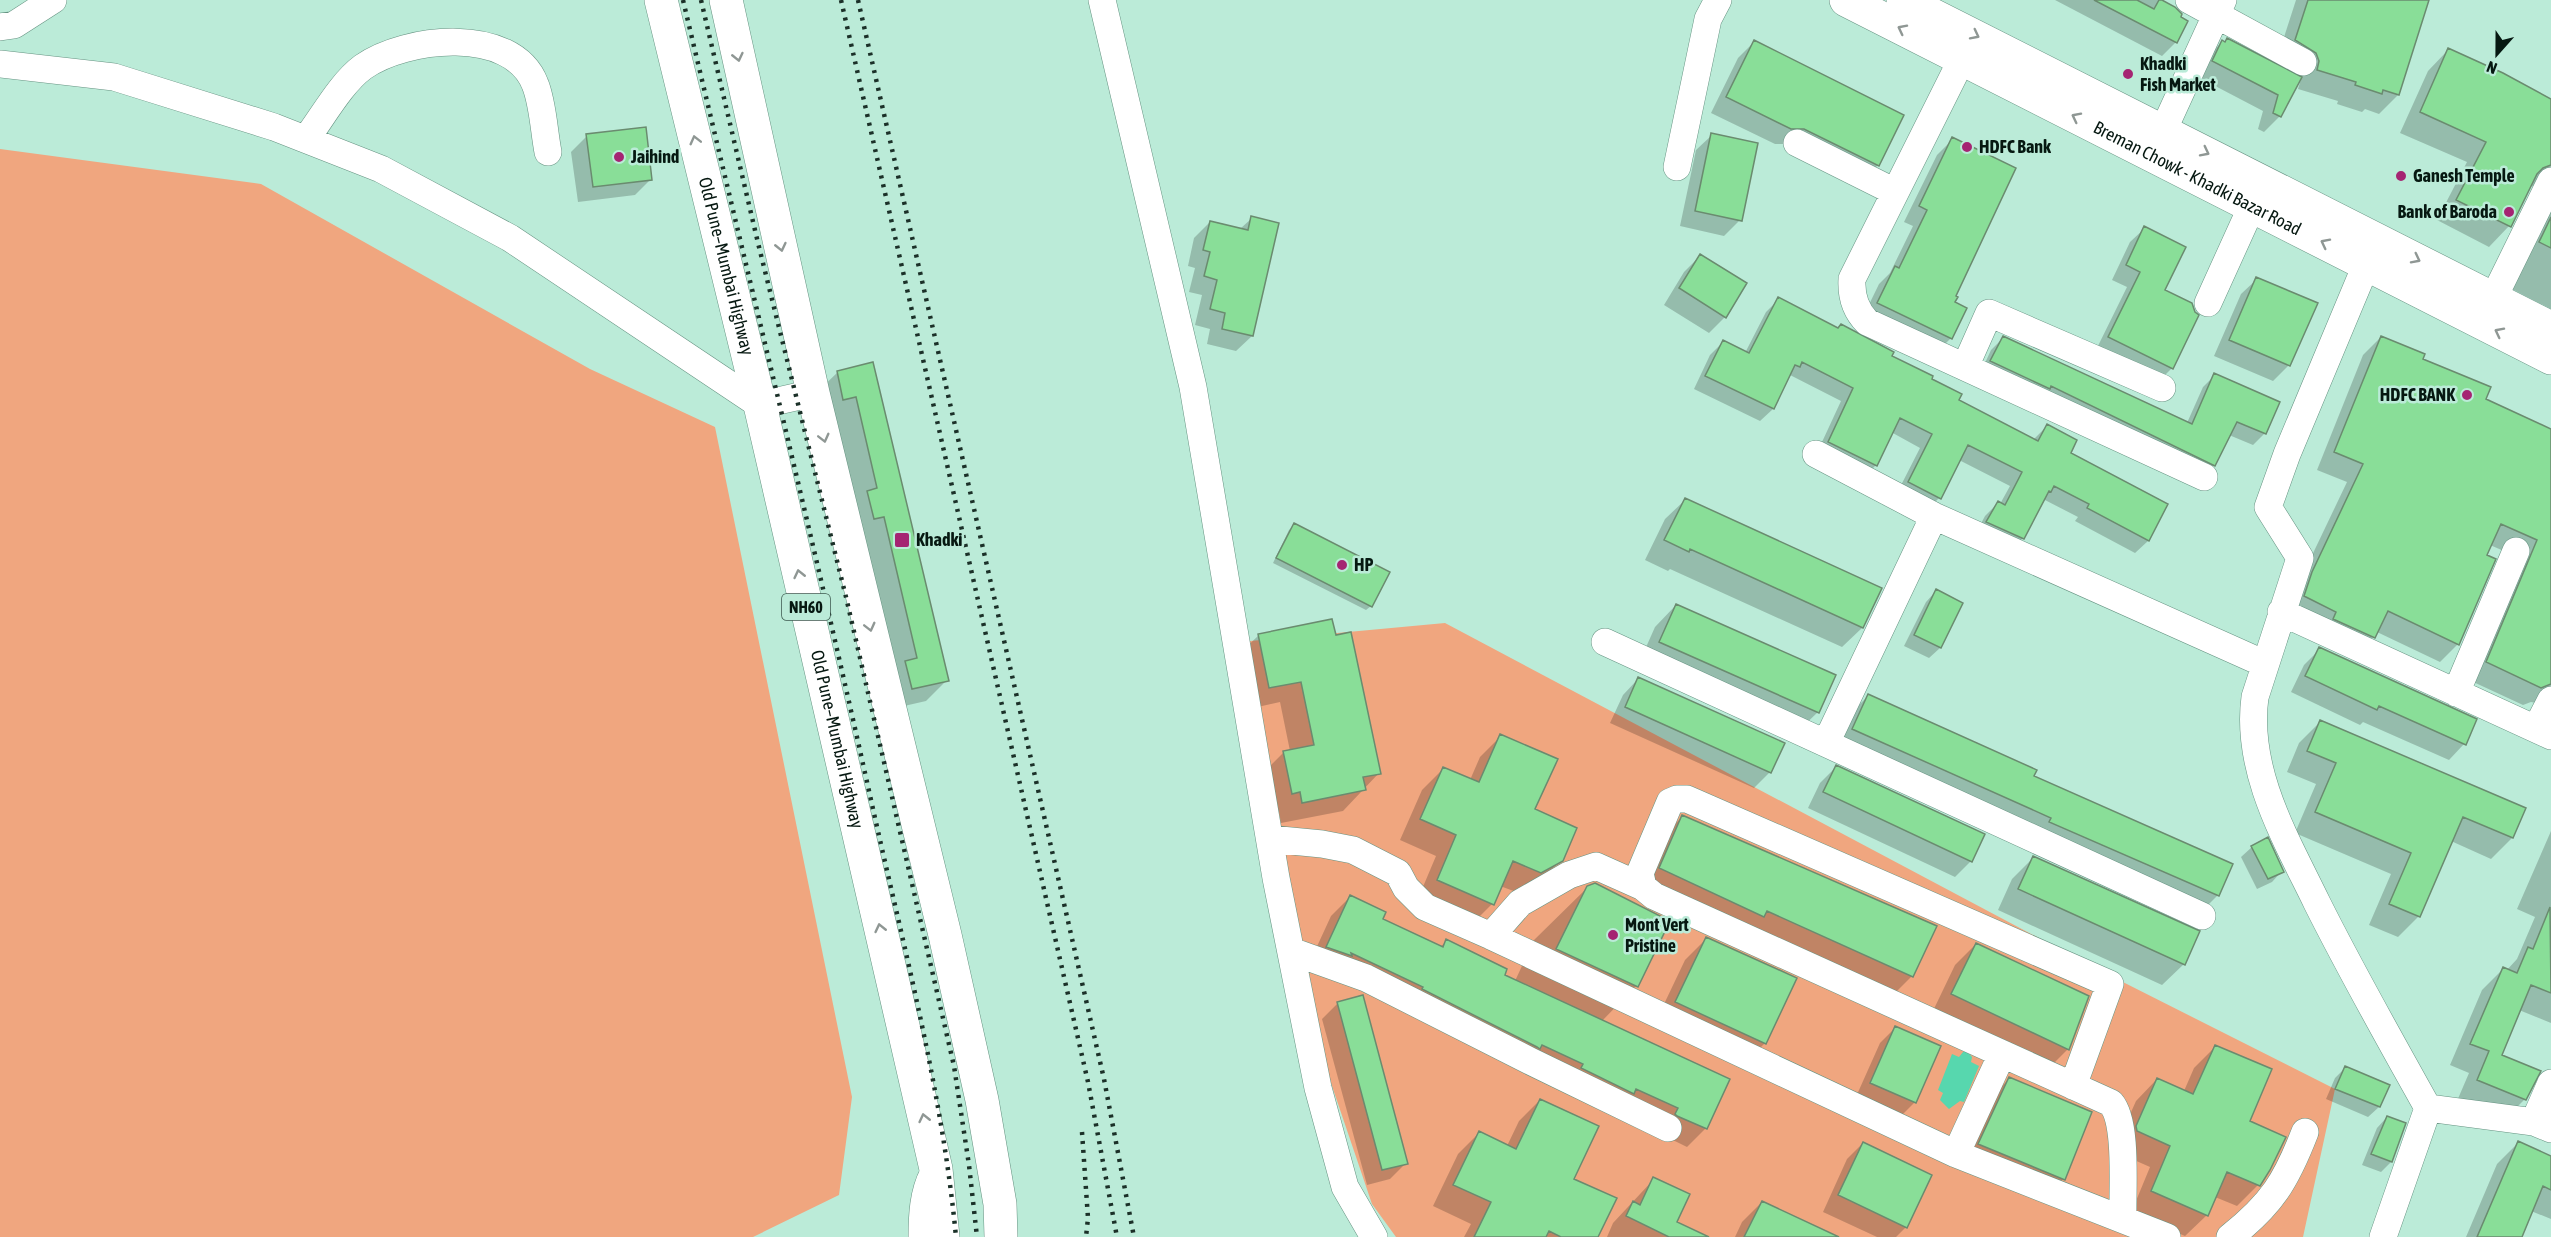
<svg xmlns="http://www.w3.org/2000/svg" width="2551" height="1237" font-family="'Asap Condensed',sans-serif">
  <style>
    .green { fill: #f0a67f }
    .water { fill: #57d7ae }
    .shadow { fill: #0003 }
    .building { fill: #89de98; stroke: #6a8b6f; stroke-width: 1.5 }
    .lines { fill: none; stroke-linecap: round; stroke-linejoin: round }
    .minor-casing { stroke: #669382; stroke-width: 28 }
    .major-casing { stroke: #669382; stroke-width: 34 }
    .highway-casing { stroke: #669382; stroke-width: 34 }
    .minor { stroke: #fff; stroke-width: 27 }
    .major { stroke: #fff; stroke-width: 33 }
    .highway { stroke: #fff; stroke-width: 33 }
    .rail { stroke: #1b3028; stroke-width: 4.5; stroke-dasharray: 3 6; stroke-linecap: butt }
    .oneway { stroke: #8f9794 }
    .poi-dot { fill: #a52472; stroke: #bbebd8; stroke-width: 2 }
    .labels { text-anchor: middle; stroke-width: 5; stroke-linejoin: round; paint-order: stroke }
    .shield { fill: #bbebd8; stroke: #3c574d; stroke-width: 1.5 }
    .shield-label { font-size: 16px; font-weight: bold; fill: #061811 }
    .poi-label { font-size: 18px; font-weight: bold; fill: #061811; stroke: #bbebd8; text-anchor: start }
    .street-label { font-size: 18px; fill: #061811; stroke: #bbebd8 }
  </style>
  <rect width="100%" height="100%" fill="#bbebd8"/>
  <path class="green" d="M0,149L261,184L590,369L715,427L852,1097L839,1195L753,1237H0Z
    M1445,623L2103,972L2335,1089L2303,1237H1396L1372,1204L1294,974L1250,641Z"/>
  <path class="water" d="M1967,1051L1972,1057L1971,1062L1979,1066L1964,1102L1960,1101L1949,1109L1940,1100L1943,1093L1938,1090L1952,1054L1959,1057L1963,1052Z"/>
  <path class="shadow" d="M2055,0H2158L2174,8L2179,18L2186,22L2176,42L2162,56Z
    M2296,0H2428L2398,95L2379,114L2365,109L2362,112L2337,104L2338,101L2298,89L2301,79L2280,116L2264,132L2258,129L2263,111L2198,77L2206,58L2222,42L2299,78L2297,72L2277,59Z
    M1754,42L1902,116L1878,165L1862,181L1788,144H1775L1711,113L1738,58Z
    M2448,50L2551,100V309L2512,289L2525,265L2519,262L2538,187L2530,186L2509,226L2489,247L2437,220L2467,162L2400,133L2428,71Z
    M1712,135L1740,220L1724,236L1680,226L1696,150Z
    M587,136L651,179L635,195L578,202L571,152Z
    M1953,139L1954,296L1951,338L1935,354L1862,319L1879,284L1890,273L1913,226L1904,222L1937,155Z
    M1252,218V336L1236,351L1207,344L1210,329L1195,325L1202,295L1189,292L1195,268L1188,266L1194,238L1210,222L1240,229Z
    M2145,228L2163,291L2172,368L2158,382L2095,352L2127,287L2112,280L2130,242Z
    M1700,256L1725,317L1709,333L1664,305L1684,272Z
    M2257,279L2289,365L2273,381L2214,356L2241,294Z
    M1779,299L1890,356L1930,379L1957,401L2033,440L2047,426L2069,453L2166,505L2148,541L2135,553L2075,521L2078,517L2043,499L2023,538L2010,551L1975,535L1985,516L1998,503L2000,504L2010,486L1959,460L1939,498L1926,511L1896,495L1920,448L1891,432L1876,465L1863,478L1816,455L1841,401L1790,375L1773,409L1760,421L1694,389L1710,355L1723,342L1745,353L1766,312Z
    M2381,337L2484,400L2551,431V722L2541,704L2531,702L2523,705L2469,680L2520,558L2490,545L2458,644L2440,662L2377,632L2356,655L2287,614L2295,591L2347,482L2317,470L2363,355Z
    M2003,338L2187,423L2203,387L2215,375L2265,433L2253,445L2229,435L2214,465L2202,478L1980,374L1991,350Z
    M872,364L947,680L926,701L891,709L816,393L838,372Z
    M1685,500L1880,588L1862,628L1842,647L1670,569L1668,571L1645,560L1665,519Z
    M1294,525L1371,606L1366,610L1273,563L1289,530Z
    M1936,591L1961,603L1940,648L1929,658L1904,646L1926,602Z
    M1676,605L1818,712L1796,733L1639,663L1655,627Z
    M1331,621L1379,773L1343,811L1281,823L1279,812L1271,814L1262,774L1283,753L1290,751L1280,702L1249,709L1237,656L1259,635Z
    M2320,649L2464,744L2449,760L2363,722L2360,725L2291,692L2304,665Z
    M1638,679L1770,772L1754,788L1610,723L1623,695Z
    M1868,696L2032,776L2231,864L2217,896L2199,914L1834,748L1849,715Z
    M2320,722L2512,838L2491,859L2451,841L2419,916L2398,937L2369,925L2391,874L2295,833L2316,784L2287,772L2299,743Z
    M1501,736L1533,810L1561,860L1540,881L1519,893L1500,886L1492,904L1471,925L1417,901L1436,856L1400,840L1422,790L1443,769L1470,780L1480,757Z
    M1836,767L1971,861L1955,877L1808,808L1820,783Z
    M1682,817L1912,976L1891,997L1639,889L1661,838Z
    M2551,831V1023L2519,1010L2500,1056L2525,1099L2504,1120L2457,1101L2469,1073L2450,1065L2482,990L2503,969L2506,971L2517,959L2535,917L2517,909Z
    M2252,847L2282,871L2272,882L2257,889L2241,857Z
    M2033,858L2184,964L2162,985L1998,910L2012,879Z
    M1588,887L1668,921L1636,986L1602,1021L1728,1080L1706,1128L1687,1147L1405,1008L1308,966L1331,916L1350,897L1381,920L1440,947L1447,941L1515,981L1534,940Z
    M1706,939L1795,979L1764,1044L1743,1065L1655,1023L1685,960Z
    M1976,944L2068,1049L2047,1070L1931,1015L1955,965Z
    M1338,1003L1406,1163L1390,1179L1367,1185L1322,1019Z
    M1896,1027L1939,1047L1915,1102L1899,1118L1855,1099L1880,1043Z
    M2215,1047L2248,1121L2258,1185L2237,1206L2215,1197L2207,1215L2185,1236L2131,1213L2150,1167L2116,1152L2115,1148L2136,1101L2157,1079L2184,1091L2194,1068Z
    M2345,1068L2388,1085L2379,1107L2368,1117L2326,1099L2335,1078Z
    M2009,1079L2063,1179L2042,1200L1958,1165L1988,1100Z
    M1540,1100L1596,1237H1464L1471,1224L1433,1206L1458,1154L1479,1133L1507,1146L1519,1121Z
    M2387,1117L2404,1124L2391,1162L2381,1172L2362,1165L2377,1128Z
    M1863,1143L1906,1227L1896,1237H1877L1823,1212L1847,1159Z
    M2518,1143L2551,1157V1219L2531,1211L2520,1237H2466L2497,1164Z
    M1654,1179L1675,1223L1705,1237H1607L1613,1223Z
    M1762,1202L1814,1237H1735L1742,1222Z"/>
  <path class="building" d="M2094,0H2137L2154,9L2159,0H2162L2175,7L2182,14L2181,17L2188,21L2177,43Z
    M2308,0H2429L2399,95L2383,90L2382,94L2355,85L2356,82L2317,70L2319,61L2316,53L2295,40Z
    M2227,38L2302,77L2281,117L2273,113L2278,95L2212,61L2222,40L2225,42Z
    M1754,40L1904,115L1879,166L1804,129H1791L1726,97Z
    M2448,48L2503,73L2551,99V165L2543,168L2537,174L2511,227L2456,200L2486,142L2420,112Z
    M646,127L652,180L593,187L586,134Z
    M1711,133L1758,143L1742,221L1695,211Z
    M1952,137L2016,168L1956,296L1958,297L1955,302L1967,308L1952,339L1877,303L1895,266L1899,268L1927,210L1919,206Z
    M1251,216L1279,223L1253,336L1222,329L1225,313L1210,309L1217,280L1204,276L1210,252L1203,250L1210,221L1248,230Z
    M2551,217V248L2539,242Z
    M2144,226L2186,247L2165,290L2192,303L2195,312L2199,315L2173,369L2108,337L2140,272L2126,265Z
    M1700,254L1747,283L1726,318L1679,288Z
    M2256,277L2318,303L2290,366L2229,340Z
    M1778,297L1838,328L1841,324L1894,352L1892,356L1933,376L1932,379L1962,394L1959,400L2038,441L2047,424L2077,440L2071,453L2168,504L2149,541L2087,508L2089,504L2054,486L2051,492L2049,491L2024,539L1986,522L1998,501L2005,505L2022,472L1968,445L1941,499L1908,482L1932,434L1900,418L1877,466L1828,442L1853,388L1802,362L1800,367L1795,365L1774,409L1705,376L1723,340L1749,353Z
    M2003,336L2192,424L2214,373L2280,402L2266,434L2237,422L2215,466L2051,386L2050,389L1990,361Z
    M2381,336L2425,354L2423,359L2491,387L2486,399L2551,429V684L2541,688L2486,662L2537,540L2501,524L2487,555L2496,559L2459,645L2388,611L2375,638L2333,619L2336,612L2304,596L2312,572L2363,464L2334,452Z
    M873,362L949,681L912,689L905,661L917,658L884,517L874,519L867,491L877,488L856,397L843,400L837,371Z
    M1685,498L1882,588L1863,628L1690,549L1689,552L1664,540Z
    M1294,523L1390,572L1372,607L1276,558Z
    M1936,589L1963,603L1941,648L1914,635Z
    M1676,604L1836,675L1819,713L1659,642Z
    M1332,619L1336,635L1351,632L1381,774L1363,777L1366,790L1302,803L1300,792L1292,794L1283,751L1314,745L1301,682L1269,688L1258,634Z
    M2319,647L2477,719L2466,745L2379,706L2377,710L2305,676Z
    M1638,677L1785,743L1771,773L1625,707Z
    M1868,694L2037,770L2034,776L2233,864L2219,896L2049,822L2051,818L1852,729Z
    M2320,720L2526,808L2513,838L2463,817L2420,917L2389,904L2411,853L2315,812L2336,763L2307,751Z
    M1500,734L1558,759L1535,809L1577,828L1563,861L1541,873L1513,861L1494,905L1437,880L1456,835L1420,819L1443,767L1479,782Z
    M1836,765L1985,834L1972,862L1823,792Z
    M1682,815L1937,926L1913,977L1767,911L1764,917L1659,868Z
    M2268,837L2284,872L2268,879L2251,846Z
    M2033,856L2200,931L2185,965L2018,889Z
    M1595,883L1670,921L1638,987L1556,949L1587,886Z
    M1350,895L1386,912L1383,919L1443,947L1446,939L1507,969L1505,975L1730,1079L1707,1129L1677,1116L1675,1114L1678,1108L1636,1089L1634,1094L1581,1068L1583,1064L1542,1045L1540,1049L1537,1047L1422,989L1423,987L1351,953L1352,956L1326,947Z
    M2550,907L2551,993L2531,985L2502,1055L2541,1071L2526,1100L2477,1080L2489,1051L2470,1044L2503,967L2517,973L2528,947L2533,949Z
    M1706,937L1797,978L1766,1044L1675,1002Z
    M1976,943L2089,996L2069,1050L1951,994Z
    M1363,995L1408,1164L1382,1170L1337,1002Z
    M1895,1026L1941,1046L1916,1103L1870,1083Z
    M2215,1045L2272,1069L2250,1121L2286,1137L2270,1170L2260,1186L2227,1172L2208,1216L2151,1191L2170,1146L2137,1131L2136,1126L2157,1078L2193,1094Z
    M2345,1066L2390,1085L2380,1107L2335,1089Z
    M2009,1077L2092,1112L2065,1180L1978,1144Z
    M1540,1099L1599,1126L1574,1179L1617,1198L1598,1237H1561L1549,1231L1546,1237H1474L1491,1202L1453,1185L1479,1131L1516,1149Z
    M2387,1116L2406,1123L2392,1162L2371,1154Z
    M2518,1141L2551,1156V1190L2543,1186L2522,1237H2477Z
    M1863,1142L1932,1175L1907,1228L1838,1195Z
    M1653,1177L1690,1194L1677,1222L1709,1237H1669L1626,1216L1633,1201L1640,1205Z
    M1762,1201L1839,1237H1744Z"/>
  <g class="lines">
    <defs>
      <path id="minor" d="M1102,0L1193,387L1276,878L1318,1088L1345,1187L1374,1237
        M2189,0L2303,62
        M0,27L14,25L53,0
        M1962,59L1852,279C1851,296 1855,310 1867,322L2204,477
        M0,64L114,77L274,127L381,169L510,238L760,405L813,393
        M2163,131L2223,0
        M306,139C322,118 341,83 363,67C405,37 512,25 535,84C543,103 544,132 548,152
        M1797,143L1895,192
        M1677,167L1708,19L1718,0
        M2374,246L2287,454L2268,507L2300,558L2255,697C2245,771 2286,839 2317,903C2352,973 2390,1040 2428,1108L2383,1237
        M2493,299L2551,181
        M2208,303L2252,206
        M1965,367L1989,313L2162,388
        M1816,454L1934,516L2265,664
        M2281,612L2551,736
        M1605,642L2202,916
        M2456,693L2516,551
        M2536,729L2551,700
        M1826,743L1934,516
        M1270,839L1322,844L1353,850L1398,873L1406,888L1425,907L1491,936L1520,903L1569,875L1596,866L1643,887L1654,896L2111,1103C2128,1122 2122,1192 2123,1219
        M1643,887L1640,873L1670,802L1677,799H1687L2110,984L2073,1086
        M1491,936L1956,1154L2167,1237
        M1291,951L1366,978L1530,1061L1668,1128
        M2428,1108L2534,1122L2551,1129
        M2534,1122L2551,1083
        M1956,1154L2002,1054
        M922,1237C922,1216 923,1193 933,1174
        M2230,1237C2272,1204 2286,1181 2305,1132"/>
      <g id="major">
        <path id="s1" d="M1846,0L2551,358"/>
        <path d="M1903,0L2551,328"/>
      </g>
      <g id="highway">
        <path id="s2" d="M661,0L760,405L936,1169L943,1237"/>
        <path d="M726,0L813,393L945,935L982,1100L1000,1204L1001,1237"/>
      </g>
    </defs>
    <use href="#minor" class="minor-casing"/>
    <use href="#major" class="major-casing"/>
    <use href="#highway" class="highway-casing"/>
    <use href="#minor" class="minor"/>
    <use href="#major" class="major"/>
    <use href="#highway" class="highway"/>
    <path class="rail" d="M683,0C746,267 812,533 871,800C903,945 942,1089 956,1237
      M701,0L758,243L846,597L954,1066L969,1165L977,1237
      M841,0L1088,1082L1117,1237
      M858,0L1104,1079L1134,1237
      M1082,1132L1088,1218L1086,1237"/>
  </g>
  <defs><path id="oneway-chevron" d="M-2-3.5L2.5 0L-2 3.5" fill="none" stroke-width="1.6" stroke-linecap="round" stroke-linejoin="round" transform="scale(1.5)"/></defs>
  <g class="oneway">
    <use href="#oneway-chevron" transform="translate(1902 29) rotate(-153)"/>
    <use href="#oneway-chevron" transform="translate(1975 35) rotate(27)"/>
    <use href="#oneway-chevron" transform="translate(738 57) rotate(77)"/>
    <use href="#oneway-chevron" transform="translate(2076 117) rotate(-153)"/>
    <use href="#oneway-chevron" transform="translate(695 140) rotate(-104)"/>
    <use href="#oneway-chevron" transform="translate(2205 152) rotate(27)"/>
    <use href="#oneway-chevron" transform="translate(2325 243) rotate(-153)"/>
    <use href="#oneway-chevron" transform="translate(781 247) rotate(77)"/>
    <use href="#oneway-chevron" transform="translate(2416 259) rotate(27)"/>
    <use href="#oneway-chevron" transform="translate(2499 332) rotate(-153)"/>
    <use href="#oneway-chevron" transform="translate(824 438) rotate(76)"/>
    <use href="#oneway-chevron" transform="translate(799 574) rotate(-103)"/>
    <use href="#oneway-chevron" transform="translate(870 627) rotate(76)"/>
    <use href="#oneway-chevron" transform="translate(880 928) rotate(-103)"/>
    <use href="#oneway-chevron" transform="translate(924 1118) rotate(-103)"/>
  </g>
  <g class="poi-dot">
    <circle cx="2128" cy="74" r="6"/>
    <circle cx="1967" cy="147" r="6"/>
    <circle cx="619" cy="157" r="6"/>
    <circle cx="2401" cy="176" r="6"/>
    <circle cx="2509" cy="212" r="6"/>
    <circle cx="2467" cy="395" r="6"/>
    <rect x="894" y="532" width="16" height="16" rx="3"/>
    <circle cx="1342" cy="565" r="6"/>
    <circle cx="1613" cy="935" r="6"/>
  </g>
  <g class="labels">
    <rect class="shield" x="782" y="594" width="48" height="26" rx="4.5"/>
    <g class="shield-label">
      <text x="806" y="613">NH60</text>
    </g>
    <g class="poi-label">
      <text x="2140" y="70">Khadki<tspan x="2140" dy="21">Fish Market</tspan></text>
      <text x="1979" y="153">HDFC Bank</text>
      <text x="631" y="163">Jaihind</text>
      <text x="2413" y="182">Ganesh Temple</text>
      <text x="2497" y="218" text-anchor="end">Bank of Baroda</text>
      <text x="2455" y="401" text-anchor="end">HDFC BANK</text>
      <text x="916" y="546">Khadki</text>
      <text x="1354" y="571">HP</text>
      <text x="1625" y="931">Mont Vert<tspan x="1625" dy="21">Pristine</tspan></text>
    </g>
    <g class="street-label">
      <text dy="6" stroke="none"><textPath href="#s1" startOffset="394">Breman Chowk - Khadki Bazar Road</textPath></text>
      <text dy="6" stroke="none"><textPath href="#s2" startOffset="274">Old Pune–Mumbai Highway</textPath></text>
      <text dy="6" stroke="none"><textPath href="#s2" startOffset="760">Old Pune–Mumbai Highway</textPath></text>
    </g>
  </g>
  <g transform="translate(2497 54) rotate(201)" stroke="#bbebd8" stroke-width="4.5" paint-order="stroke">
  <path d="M0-4.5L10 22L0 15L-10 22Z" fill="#061811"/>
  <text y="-9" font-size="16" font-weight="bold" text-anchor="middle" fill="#061811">N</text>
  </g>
</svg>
